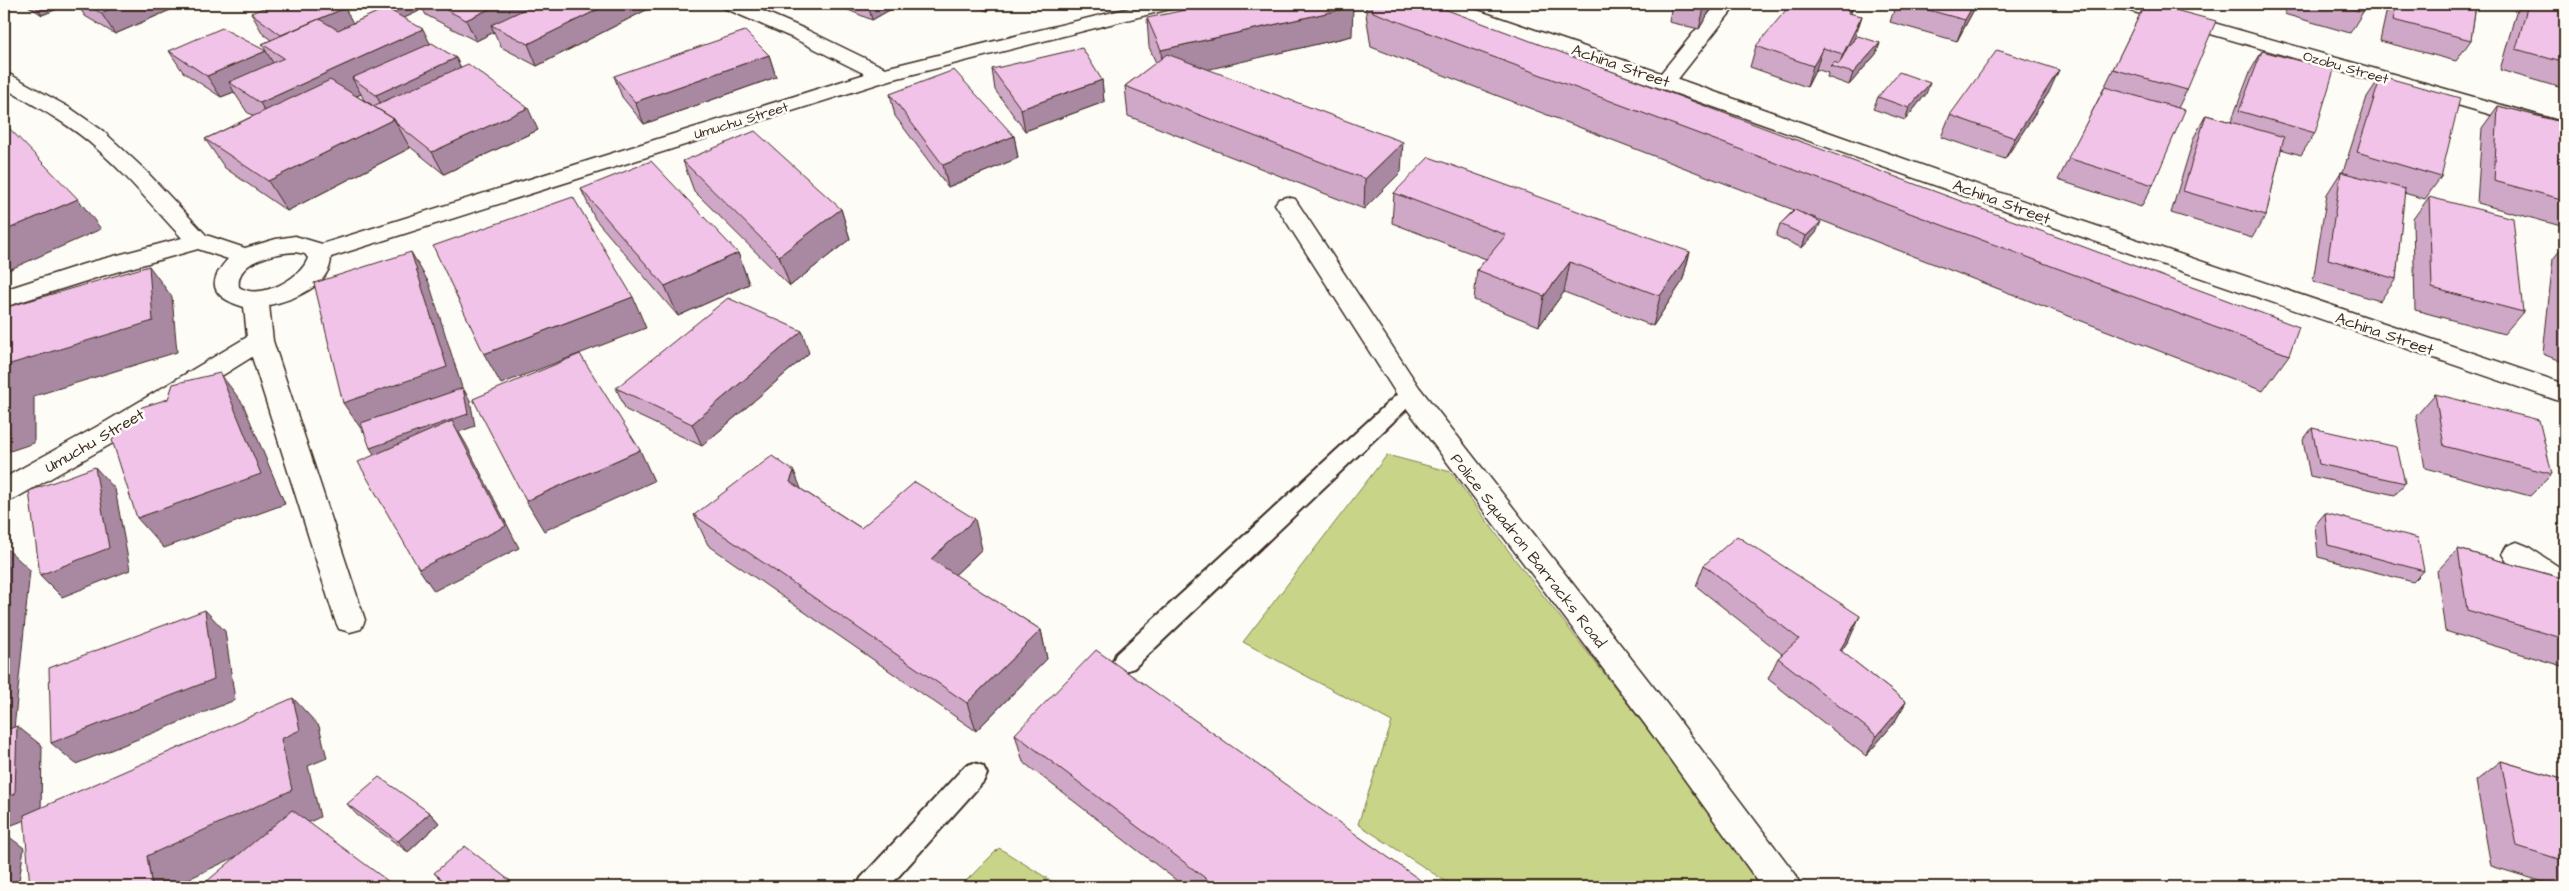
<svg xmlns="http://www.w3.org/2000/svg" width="2569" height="891" font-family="'Architects Daughter',sans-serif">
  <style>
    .green { fill: #c8d487; stroke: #827f52 }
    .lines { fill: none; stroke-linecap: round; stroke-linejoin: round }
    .service-casing { stroke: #3b2a1e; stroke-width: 4 }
    .minor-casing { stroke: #3b2a1e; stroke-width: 3 }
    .service { fill: #fdfcf7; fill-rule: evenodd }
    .minor { fill: #fdfcf7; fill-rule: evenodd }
    .wall { fill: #cfa8c8; stroke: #3b2a1e; fill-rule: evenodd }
    .shaded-wall { fill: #a988a2; stroke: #3b2a1e }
    .building { fill: #f1c3e8; stroke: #3b2a1e }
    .labels { text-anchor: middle; stroke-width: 5; stroke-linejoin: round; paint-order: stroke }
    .far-street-label { font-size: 14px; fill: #3b2a1e; stroke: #fdfcf7 }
    .street-label { font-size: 16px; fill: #3b2a1e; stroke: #fdfcf7 }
  </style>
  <rect width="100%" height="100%" fill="#fdfcf7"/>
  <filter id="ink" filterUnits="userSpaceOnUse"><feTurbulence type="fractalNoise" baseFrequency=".02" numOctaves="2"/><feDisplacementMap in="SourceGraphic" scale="10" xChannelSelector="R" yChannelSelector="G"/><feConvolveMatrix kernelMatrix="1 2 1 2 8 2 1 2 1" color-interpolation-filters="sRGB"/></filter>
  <g filter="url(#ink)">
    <path class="green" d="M1387,455L1451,472L1514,558L1687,780L1763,887H1454L1358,824L1392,722L1243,642Z
      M999,848L1061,887H960Z"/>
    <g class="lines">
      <defs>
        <path id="service" d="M1410,387L1417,389L1420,394L1417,399L1134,668L1125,671L1116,668L1113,661L1116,654L1403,389Z
          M974,763L983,766L987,774L983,782L889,887H857L861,878L965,766Z"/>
        <path id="minor" d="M721,4H747L807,30L885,68L1146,4H1177L1174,8L890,80L331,257C331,286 293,300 269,305L273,341L365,620L361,629L350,632L339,629L335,620L252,357L127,435L14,499L4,502V478L107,421L247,337L244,307C213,298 205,284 228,259L198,249L102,276L4,307V290L84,264L182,238C151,205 123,170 88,141C62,120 32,104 4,88V73L11,75L70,108L103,131L144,169L206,235L245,248L276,239L295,236L322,244L865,74L793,38L724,8ZM295,252L305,254L308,258C301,279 259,301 239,287C235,260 277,253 295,252Z
          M1431,4H1459L1661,73L1717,4H1737L1678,79L2049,210L2565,384V403L2033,220L1434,8Z
          M2117,4H2147L2565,123V136L2120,8Z
          M1287,197L1295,199L1419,387L1666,703L1796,875L1801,887H1762L1644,723L1401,401L1275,204L1279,199Z
          M2517,542L2527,546L2565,571V599L2554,595L2507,562L2502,554L2507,546Z"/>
      </defs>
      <use href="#service" class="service-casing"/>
      <use href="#minor" class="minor-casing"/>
      <use href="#service" class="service"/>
      <use href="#minor" class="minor"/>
    </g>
    <path class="wall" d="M25,4H70L42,15Z
      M77,4H184L115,34L85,16Z
      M362,4H415L419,11L404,18L430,43L456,58L461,68L538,130L444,174L409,146L410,148L287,211L225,168L205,139L253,116L247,112L234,92L221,97L183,72L169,51H266L262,44L271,40L263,34L251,13L353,23L378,12ZM361,94L364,100L372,105L356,96Z
      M420,4H646L648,9L537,66L501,47L494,32L476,41L426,15Z
      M834,4H900L872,20Z
      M970,4H998L987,11Z
      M1124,4H1152L1135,9Z
      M1366,4H1431L2289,355L2263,391L1802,213L1816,233L1802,248L1776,236L1780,224L1794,210L1371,47L1366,14Z
      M1672,4H1714L1699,29L1669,22Z
      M1896,4H1977L1957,41L1890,22Z
      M2145,4L2187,90L2178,108L2153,185L2141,207L2058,180L2103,90Z
      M2289,4H2366L2363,12L2350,33L2284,14Z
      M2388,4H2476L2471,40L2456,61L2380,41Z
      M2497,4H2516L2513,8Z
      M2522,4H2565V89L2500,70L2516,12Z
      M1851,14L1862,16L1854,39L1880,43L1876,54L1849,85L1827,77L1828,73L1816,69L1807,87L1750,67L1756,46Z
      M1147,18L1352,36L1207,69L1401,172L1364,209L1128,116L1125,86L1156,63L1149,47Z
      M2262,51L2315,133L2301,155L2281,149L2266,215L2252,238L2171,213L2194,137L2206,115L2231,122L2250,72Z
      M769,55L776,77L644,124L622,97L614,76Z
      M992,69L1102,80L1104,102L1025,131L995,90Z
      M2381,76L2441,177L2425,199L2404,193L2396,279L2380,301L2313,281L2327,194L2341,172H2343L2367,97Z
      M2049,92L2005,159L1941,137L1950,115Z
      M890,94L1014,136L1018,158L948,187L895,116Z
      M1926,94L1905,120L1873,109L1878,97Z
      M2498,106L2565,123V221L2561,226L2477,203L2482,128Z
      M683,161L841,209L850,239L790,286L694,191Z
      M581,189L738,253L749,284L678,316L595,219Z
      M1394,193L1690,252L1682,282L1653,326L1564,292L1539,326L1474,300L1477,270L1486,259L1392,223Z
      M2429,197L2523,312L2504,334L2415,310L2413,219Z
      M2565,244V363L2543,354L2553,259Z
      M809,353L702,446L626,410L616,388Z
      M2435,394L2552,474L2530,496L2425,468L2416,416Z
      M2312,428L2405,483L2395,495L2310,476L2303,440Z
      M801,489L861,528L982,549L955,575L1041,630L1047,659L976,731L708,545L694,515Z
      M2325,513L2424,571L2413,582L2318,557L2315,525Z
      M2458,549L2565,579V667L2445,631L2437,571Z
      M1704,565L1850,638L1841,651L1906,702L1894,723L1866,756L1768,679L1778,658L1782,654L1696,586Z
      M1015,734L1430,887H1185L1023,762Z
      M2501,761L2565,780V887H2560L2491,866L2476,781Z
      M347,804L430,813L439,823L408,852L357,815Z
      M434,873L518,887H449Z"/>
    <path class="shaded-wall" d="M34,4H70L42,15Z
      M121,4H184L115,34L101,13Z
      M405,4H415L419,11L396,22L391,11Z
      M500,4H552L491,25L494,32L476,41L466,20Z
      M609,4H646L648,9L537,66L528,44Z
      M868,4H900L872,20Z
      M986,4H998L987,11Z
      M1134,4H1152L1135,9Z
      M1706,4H1714L1699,29L1704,8Z
      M1853,4H1854L1849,19L1848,13Z
      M1974,4H1977L1957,41L1965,20Z
      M1353,7L1352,36L1163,80L1161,50Z
      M345,8L356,29L281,35Z
      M1862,16L1855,37L1839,69L1838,68L1843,54Z
      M423,29L437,58L352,78L361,94L278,133L260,103Z
      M1880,43L1876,54L1849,85L1853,73Z
      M1823,48L1816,69L1807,87L1813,66Z
      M266,51L279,73L229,82L234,92L221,97L207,76Z
      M769,55L776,77L644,124L635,102Z
      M456,58L466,80L387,116L376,95Z
      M2059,70L2049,92L2005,159L2015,138Z
      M1102,80L1104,102L1025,131L1021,109Z
      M1930,83L1926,94L1905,120L1909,108Z
      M528,108L538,130L444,174L432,152Z
      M394,119L410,148L287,211L268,181Z
      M1014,136L1018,158L948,187L943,165Z
      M1403,142L1401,172L1364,209L1365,179Z
      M78,199L101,229L4,272V231Z
      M841,209L850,239L790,286L779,256Z
      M1821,222L1816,233L1802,248L1806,236Z
      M411,252L429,283L465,397L463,388L470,400L475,426L459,432L466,444L519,548L434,591L419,569L378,460L370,448L465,398L364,433L343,403Z
      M1690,252L1682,282L1653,326L1660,296Z
      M738,253L749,284L678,316L665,286Z
      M1570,262L1564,292L1539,326L1544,296Z
      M149,266L172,297L177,352L34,396V443L4,453V414L7,365Z
      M633,297L646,328L501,384L484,354Z
      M802,331L809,353L702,446L692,424Z
      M220,373L243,404L285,504L164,548L137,518Z
      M640,450L654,481L544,531L526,501Z
      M95,467L115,489L130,570L62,597L40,575Z
      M794,471L806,501L790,482Z
      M975,519L982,549L940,589L931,559Z
      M4,546L30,570L14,729L4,732Z
      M205,610L225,631L235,700L76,764L51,743Z
      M1860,616L1850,638L1829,671L1840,650Z
      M1041,630L1047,659L976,731L967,703Z
      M293,698L319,726L327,758L308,766L320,817L180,883L181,887H152L147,856L281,739Z
      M1906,702L1894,723L1866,756L1877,736Z
      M17,726L42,746L41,814L4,828V798Z
      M430,813L439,823L408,852L398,841Z
      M4,833L24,848L18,887H4Z"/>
    <path class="building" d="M85,4H121L101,13Z
      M273,4H338L345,8L281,35L251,13Z
      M378,4H405L391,11Z
      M435,4H500L466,20Z
      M536,4H609L528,44L491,25Z
      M1213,4H1351L1353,7L1161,50L1147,18Z
      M1371,4H1431L2299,327L2289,355L1373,12Z
      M1686,4H1706L1704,8Z
      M1791,4H1853L1848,13L1862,16L1843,54L1823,48L1813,66L1756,46Z
      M1906,4H1974L1965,20Z
      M2145,4H2153L2216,21L2187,90L2113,69Z
      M2334,4H2366L2363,12Z
      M2397,4H2476L2471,40L2393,20Z
      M2528,4H2565V63L2516,49Z
      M386,8L423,29L260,103L229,82L284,58L262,44L319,19L338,30Z
      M222,28L266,51L207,76L169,51Z
      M745,31L769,55L635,102L614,76Z
      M1858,36L1880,43L1853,73L1830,66L1834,62L1839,64L1849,45Z
      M432,43L456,58L376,95L352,78Z
      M1082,48L1102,80L1021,109L992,69Z
      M1997,50L2059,70L2015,138L1950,115Z
      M2262,51L2334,70L2315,133L2239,111Z
      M1167,54L1403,142L1365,179L1125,86Z
      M468,64L528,108L432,152L397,124L394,119L373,106Z
      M954,70L1014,136L943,165L890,94Z
      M1899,72L1930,83L1909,108L1878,97Z
      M2381,76L2460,98L2441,177L2357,152Z
      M330,80L394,119L268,181L205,139Z
      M2105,87L2185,110L2153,185L2068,158Z
      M2498,106L2565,123V200L2494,181Z
      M2206,115L2284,137L2266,215L2183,191Z
      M7,126L78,199L4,231V127Z
      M755,131L841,209L779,256L683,161Z
      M1429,157L1690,252L1660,296L1570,262L1544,296L1477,270L1506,235L1394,193Z
      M651,161L738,253L665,286L581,189Z
      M2341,172L2405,189L2396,279L2328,259Z
      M573,197L633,297L484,354L433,246Z
      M2429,197L2513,218L2523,312L2432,288Z
      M1795,210L1821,222L1806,236L1780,224Z
      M411,252L447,367L343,403L314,283Z
      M149,266L153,321L7,365L6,413L4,414V308Z
      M728,298L802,331L692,424L616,388Z
      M2565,310V333L2563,332Z
      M580,354L640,450L526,501L473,399Z
      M220,373L261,474L137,518L112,440L142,407L168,399L173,384Z
      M463,388L468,414L370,448L361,423Z
      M2435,394L2539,420L2552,474L2444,446Z
      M452,421L506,526L419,569L358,462Z
      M2312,428L2397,447L2405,483L2319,464Z
      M772,456L794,471L790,482L861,528L915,482L975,519L931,559L1041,630L967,703L694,515Z
      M95,467L109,548L40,575L29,491Z
      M2325,513L2418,538L2424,571L2328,545Z
      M1737,536L1860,616L1840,650L1906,702L1877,736L1778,658L1799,639L1704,565Z
      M2458,549L2565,579V639L2467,610Z
      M205,610L214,679L51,743L49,668Z
      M1096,650L1430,887H1217L1015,734Z
      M293,698L300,730L281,739L292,790L147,856L152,887H30L24,815Z
      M17,726L15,794L4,798V731Z
      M2501,761L2565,780V861L2517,846Z
      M379,777L430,813L398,841L347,804Z
      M292,810L396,887H200Z
      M465,846L518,887H452L434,873Z"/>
  </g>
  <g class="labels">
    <g class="far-street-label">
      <text transform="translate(2346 67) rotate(16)" y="5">Ozobu Street</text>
      <text transform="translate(741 120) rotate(-17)" y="5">Umuchu Street</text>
    </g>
    <g class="street-label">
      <text transform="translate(1621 65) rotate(19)" y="6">Achina Street</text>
      <text transform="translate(2002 201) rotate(20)" y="6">Achina Street</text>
      <text transform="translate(2385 333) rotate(19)" y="6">Achina Street</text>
      <text transform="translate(94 440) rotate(-30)" y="6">Umuchu Street</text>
      <text transform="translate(1529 550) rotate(52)" y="6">Police Squadron Barracks Road</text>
    </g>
  </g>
  <rect width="2569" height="891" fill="none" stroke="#fdfcf7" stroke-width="20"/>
  <rect x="10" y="10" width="2549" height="871" fill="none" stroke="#3b2a1e" stroke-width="2" filter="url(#ink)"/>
</svg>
